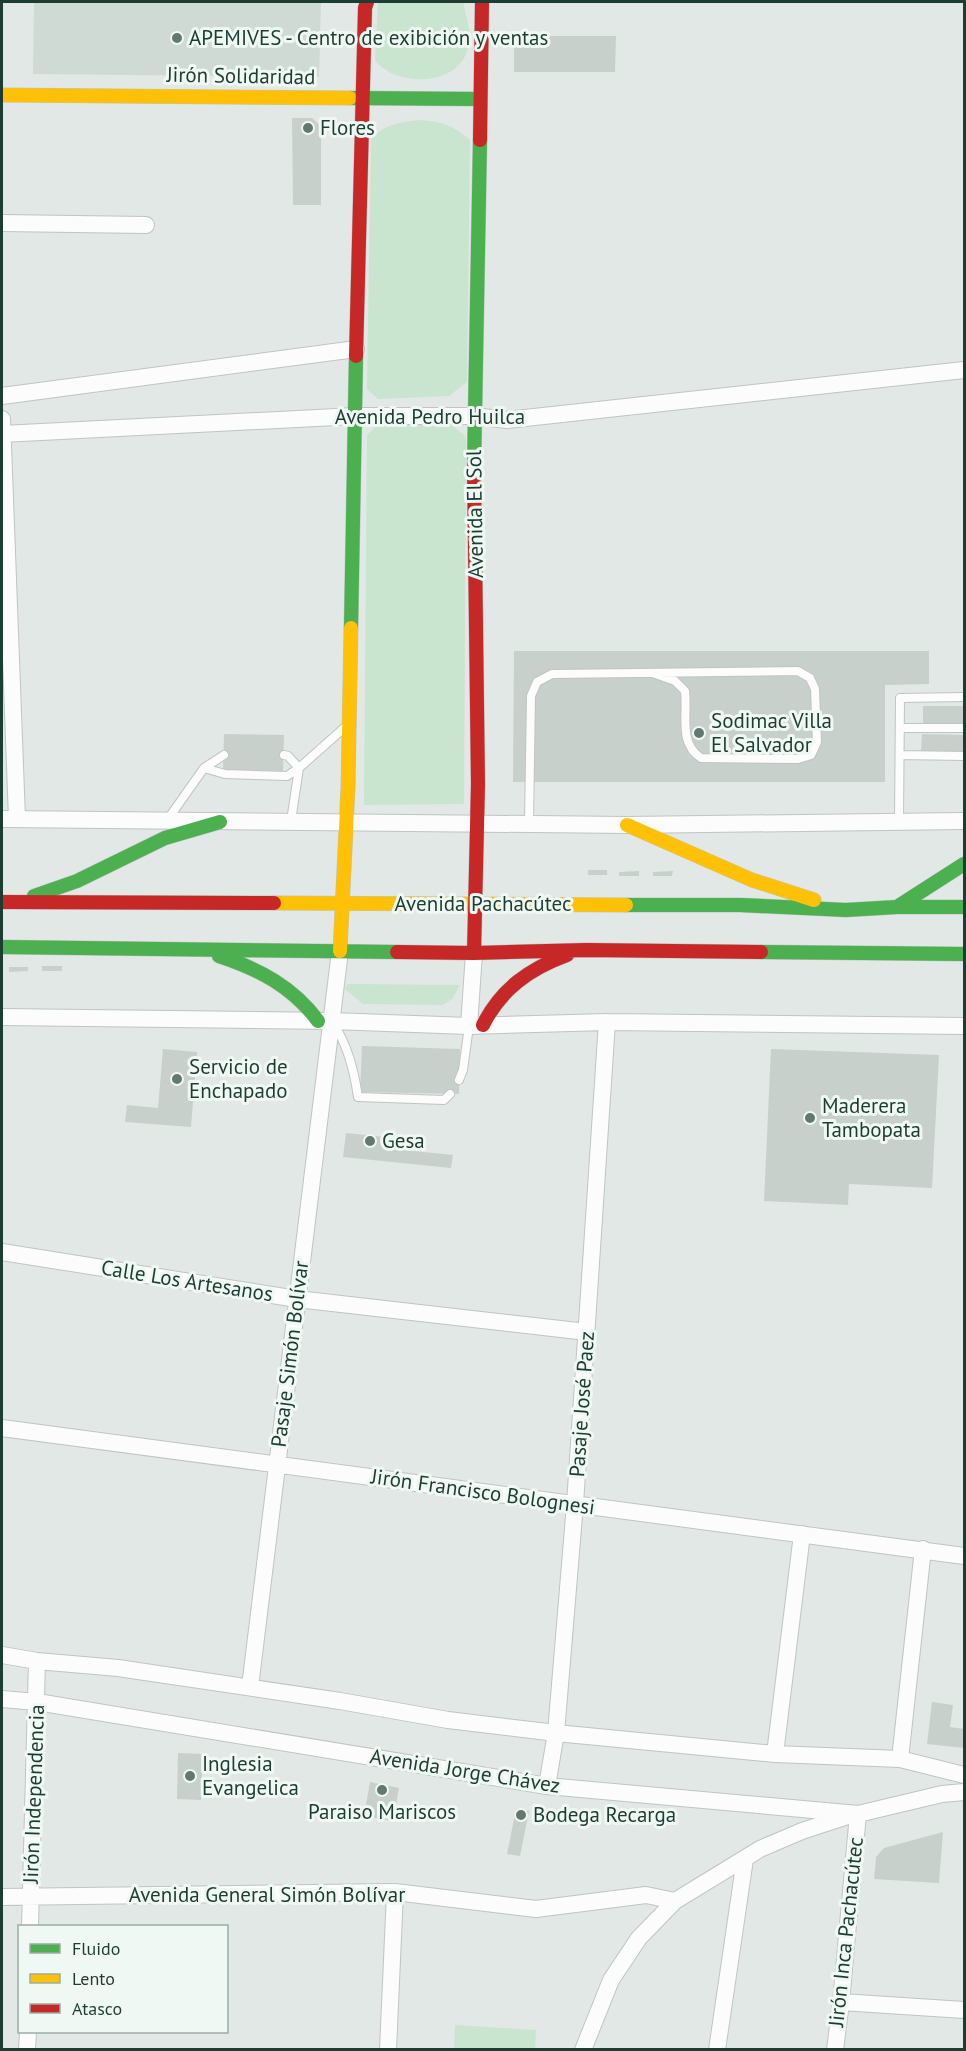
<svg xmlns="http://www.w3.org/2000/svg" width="966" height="2051" font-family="'PT Sans',sans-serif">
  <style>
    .built { fill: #cfdad4 }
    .grass { fill: #c9e4cf }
    .building { fill: #c8d0cc }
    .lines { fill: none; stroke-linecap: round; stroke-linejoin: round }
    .lane-casing { stroke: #bec5c2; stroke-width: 10 }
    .street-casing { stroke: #bec5c2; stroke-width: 18 }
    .fast-casing { stroke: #bdc6c2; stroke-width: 15 }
    .slow-casing { stroke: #bdc6c2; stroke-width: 15 }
    .jam-casing { stroke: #bdc6c2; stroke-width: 15 }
    .lane { stroke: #fbfcfb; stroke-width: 8 }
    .street { stroke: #fbfcfb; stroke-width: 16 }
    .fast { stroke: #4caf50; stroke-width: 14 }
    .slow { stroke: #ffc107; stroke-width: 14 }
    .jam { stroke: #c62828; stroke-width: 14 }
    .poi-dot { fill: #627971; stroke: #eff8f3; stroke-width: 2 }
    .labels { text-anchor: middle; stroke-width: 6; stroke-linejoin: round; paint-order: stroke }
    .poi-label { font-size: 21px; fill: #1d3d33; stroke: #eff8f3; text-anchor: start }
    .street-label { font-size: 21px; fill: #1d3d33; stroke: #eff8f3 }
  </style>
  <rect width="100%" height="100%" fill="#e2e8e5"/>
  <path class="built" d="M34,2H321L319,77L33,74Z"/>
  <path class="grass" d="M378,2H463C466,16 472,33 468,48C459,87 396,88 375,60Z
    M420,120C443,122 452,125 470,140L467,382L449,396L378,399L367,389L371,139C385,124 400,122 420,120Z
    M449,423L466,437L464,804L364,805L367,435L378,424Z
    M347,984L460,985L453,998L443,1005L363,1004L345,989Z
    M455,2025L536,2030L535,2049H454Z"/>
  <path class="building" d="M514,36H616L615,72H514Z
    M292,118H312L321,126V205H293Z
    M514,651H929V684L885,685V782H513Z
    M923,706H964V723H923Z
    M224,734L284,735L283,771L223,770Z
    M922,734L964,735V751H921Z
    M588,870H607V875H588Z
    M639,871V876H619V872Z
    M673,871L672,876H653V872Z
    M42,966H62V971H42Z
    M9,967H28V971L9,972Z
    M362,1046L460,1049L459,1094L360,1092Z
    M163,1049L197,1052L191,1127L125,1122L127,1105L158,1108Z
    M771,1049L939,1055L932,1188L849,1184L848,1205L764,1201Z
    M346,1133L405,1139L404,1150L453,1155L451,1168L343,1157Z
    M932,1702L953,1705L950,1727L964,1729V1748L927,1744Z
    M178,1753L203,1754L201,1800L177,1799Z
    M370,1782L399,1788L393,1821L364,1816Z
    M516,1809L529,1811L520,1856L507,1854Z
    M943,1832L939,1883L874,1879L876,1857L884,1848Z"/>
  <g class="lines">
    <defs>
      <path id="lane" d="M900,728H964
        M284,755L288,756L299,768L291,821
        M900,755L964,756
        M204,768L225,774L287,776L299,768L344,728
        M168,819L204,768L224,755
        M899,821L900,698L964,697
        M529,823L531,696L537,682L552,674L798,671L810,678L815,689L817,742L811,755L798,759L701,758C678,743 688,715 685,691L675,681L653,673
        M334,1024C348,1047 354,1070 358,1097L444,1100L450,1094
        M459,1080L463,1070L469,1026"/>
      <path id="street" d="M2,223L146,225
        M2,396L356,349
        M2,419L17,819
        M2,434L355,416H474L507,420L964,370
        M2,819L627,825L964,821
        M2,1017L332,1021L469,1026L607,1022L964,1026
        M469,1026L474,953
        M2,1252L297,1299L587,1332
        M2,1428L964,1556
        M2,1655L37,1661L118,1668L340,1701L448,1720L556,1733L775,1754L900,1759L964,1775
        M250,1687L340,951
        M2,1699L37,1702L547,1786L858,1814L942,1794L964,1792
        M775,1754L802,1534
        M900,1759L923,1549
        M547,1786L556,1733L575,1504L607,1022
        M2,1897L395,1892L536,1909L646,1895L675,1901
        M30,1926L37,1661
        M841,2002L964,2010
        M27,2050L28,2032
        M388,2050L395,1892
        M583,2050L611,1980L639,1938L675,1901L760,1849L802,1831L848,1816
        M717,2050L745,1859
        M835,2050L841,2002L858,1814"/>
      <path id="fast" d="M350,98L480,99
        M474,468L480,140
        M351,628L356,356
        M34,896L77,881L165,838L220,822
        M626,905H740L846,910L897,907H964
        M897,907L964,864
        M2,947L397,952
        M761,952L964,954
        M219,956C259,969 293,987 318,1021"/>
      <path id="slow" d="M2,95L350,98
        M627,825L752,880L814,900
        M274,903L626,905
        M340,951L348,788L351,628"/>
      <path id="jam" d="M480,140L482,2
        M356,356L365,8L367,2
        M2,902L274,903
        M397,952L474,953L586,950L761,952
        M474,953L478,784L474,468
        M483,1025C501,989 529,969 567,955"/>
    </defs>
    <use href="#lane" class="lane-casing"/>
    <use href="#street" class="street-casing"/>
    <use href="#fast" class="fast-casing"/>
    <use href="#slow" class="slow-casing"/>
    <use href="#jam" class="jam-casing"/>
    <use href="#lane" class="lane"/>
    <use href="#street" class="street"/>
    <use href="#fast" class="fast"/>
    <use href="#slow" class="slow"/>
    <use href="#jam" class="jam"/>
  </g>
  <g class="poi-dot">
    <circle cx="177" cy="38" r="6"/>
    <circle cx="308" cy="128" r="6"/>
    <circle cx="699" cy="733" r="6"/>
    <circle cx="177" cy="1079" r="6"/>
    <circle cx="810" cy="1118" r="6"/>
    <circle cx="370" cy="1141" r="6"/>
    <circle cx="190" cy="1776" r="6"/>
    <circle cx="382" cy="1790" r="6"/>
    <circle cx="521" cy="1815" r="6"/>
  </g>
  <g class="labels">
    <g class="poi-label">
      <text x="189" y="45">APEMIVES - Centro de exibición y ventas</text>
      <text x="320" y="135">Flores</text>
      <text x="711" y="728">Sodimac Villa<tspan x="711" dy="24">El Salvador</tspan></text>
      <text x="189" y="1074">Servicio de<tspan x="189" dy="24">Enchapado</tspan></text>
      <text x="822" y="1113">Maderera<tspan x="822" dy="24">Tambopata</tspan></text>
      <text x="382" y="1148">Gesa</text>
      <text x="202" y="1771">Inglesia<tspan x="202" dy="24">Evangelica</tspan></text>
      <text x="382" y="1819" text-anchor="middle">Paraiso Mariscos</text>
      <text x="533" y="1822">Bodega Recarga</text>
    </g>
    <g class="street-label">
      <text transform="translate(241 76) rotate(1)" y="7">Jirón Solidaridad</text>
      <text x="430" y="424">Avenida Pedro Huilca</text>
      <text transform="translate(475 514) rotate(-91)" y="7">Avenida El Sol</text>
      <text x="483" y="911">Avenida Pachacútec</text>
      <text transform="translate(187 1281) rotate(9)" y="7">Calle Los Artesanos</text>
      <text transform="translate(290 1354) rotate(-83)" y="7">Pasaje Simón Bolívar</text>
      <text transform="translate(582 1404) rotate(-86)" y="7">Pasaje José Paez</text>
      <text transform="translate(483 1492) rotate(8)" y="7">Jirón Francisco Bolognesi</text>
      <text transform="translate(465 1771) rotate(9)" y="7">Avenida Jorge Chávez</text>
      <text transform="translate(34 1794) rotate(-88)" y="7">Jirón Independencia</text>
      <text x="267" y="1902">Avenida General Simón Bolívar</text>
      <text transform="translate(846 1932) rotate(-84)" y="7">Jirón Inca Pachacútec</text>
    </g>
  </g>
  <rect width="966" height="2051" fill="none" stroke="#1d3d33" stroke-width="6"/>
  <rect x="18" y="1925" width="210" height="108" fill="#eff8f3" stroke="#9bada6" stroke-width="1.5"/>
  <rect x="30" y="1944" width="30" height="9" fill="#4caf50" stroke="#9bada6" stroke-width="1.5"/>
  <text x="72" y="1955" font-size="18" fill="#1d3d33">Fluido</text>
  <rect x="30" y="1974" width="30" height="9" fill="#ffc107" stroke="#9bada6" stroke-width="1.5"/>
  <text x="72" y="1985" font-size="18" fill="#1d3d33">Lento</text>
  <rect x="30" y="2004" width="30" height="9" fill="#c62828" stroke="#9bada6" stroke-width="1.5"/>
  <text x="72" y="2015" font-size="18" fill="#1d3d33">Atasco</text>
</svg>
